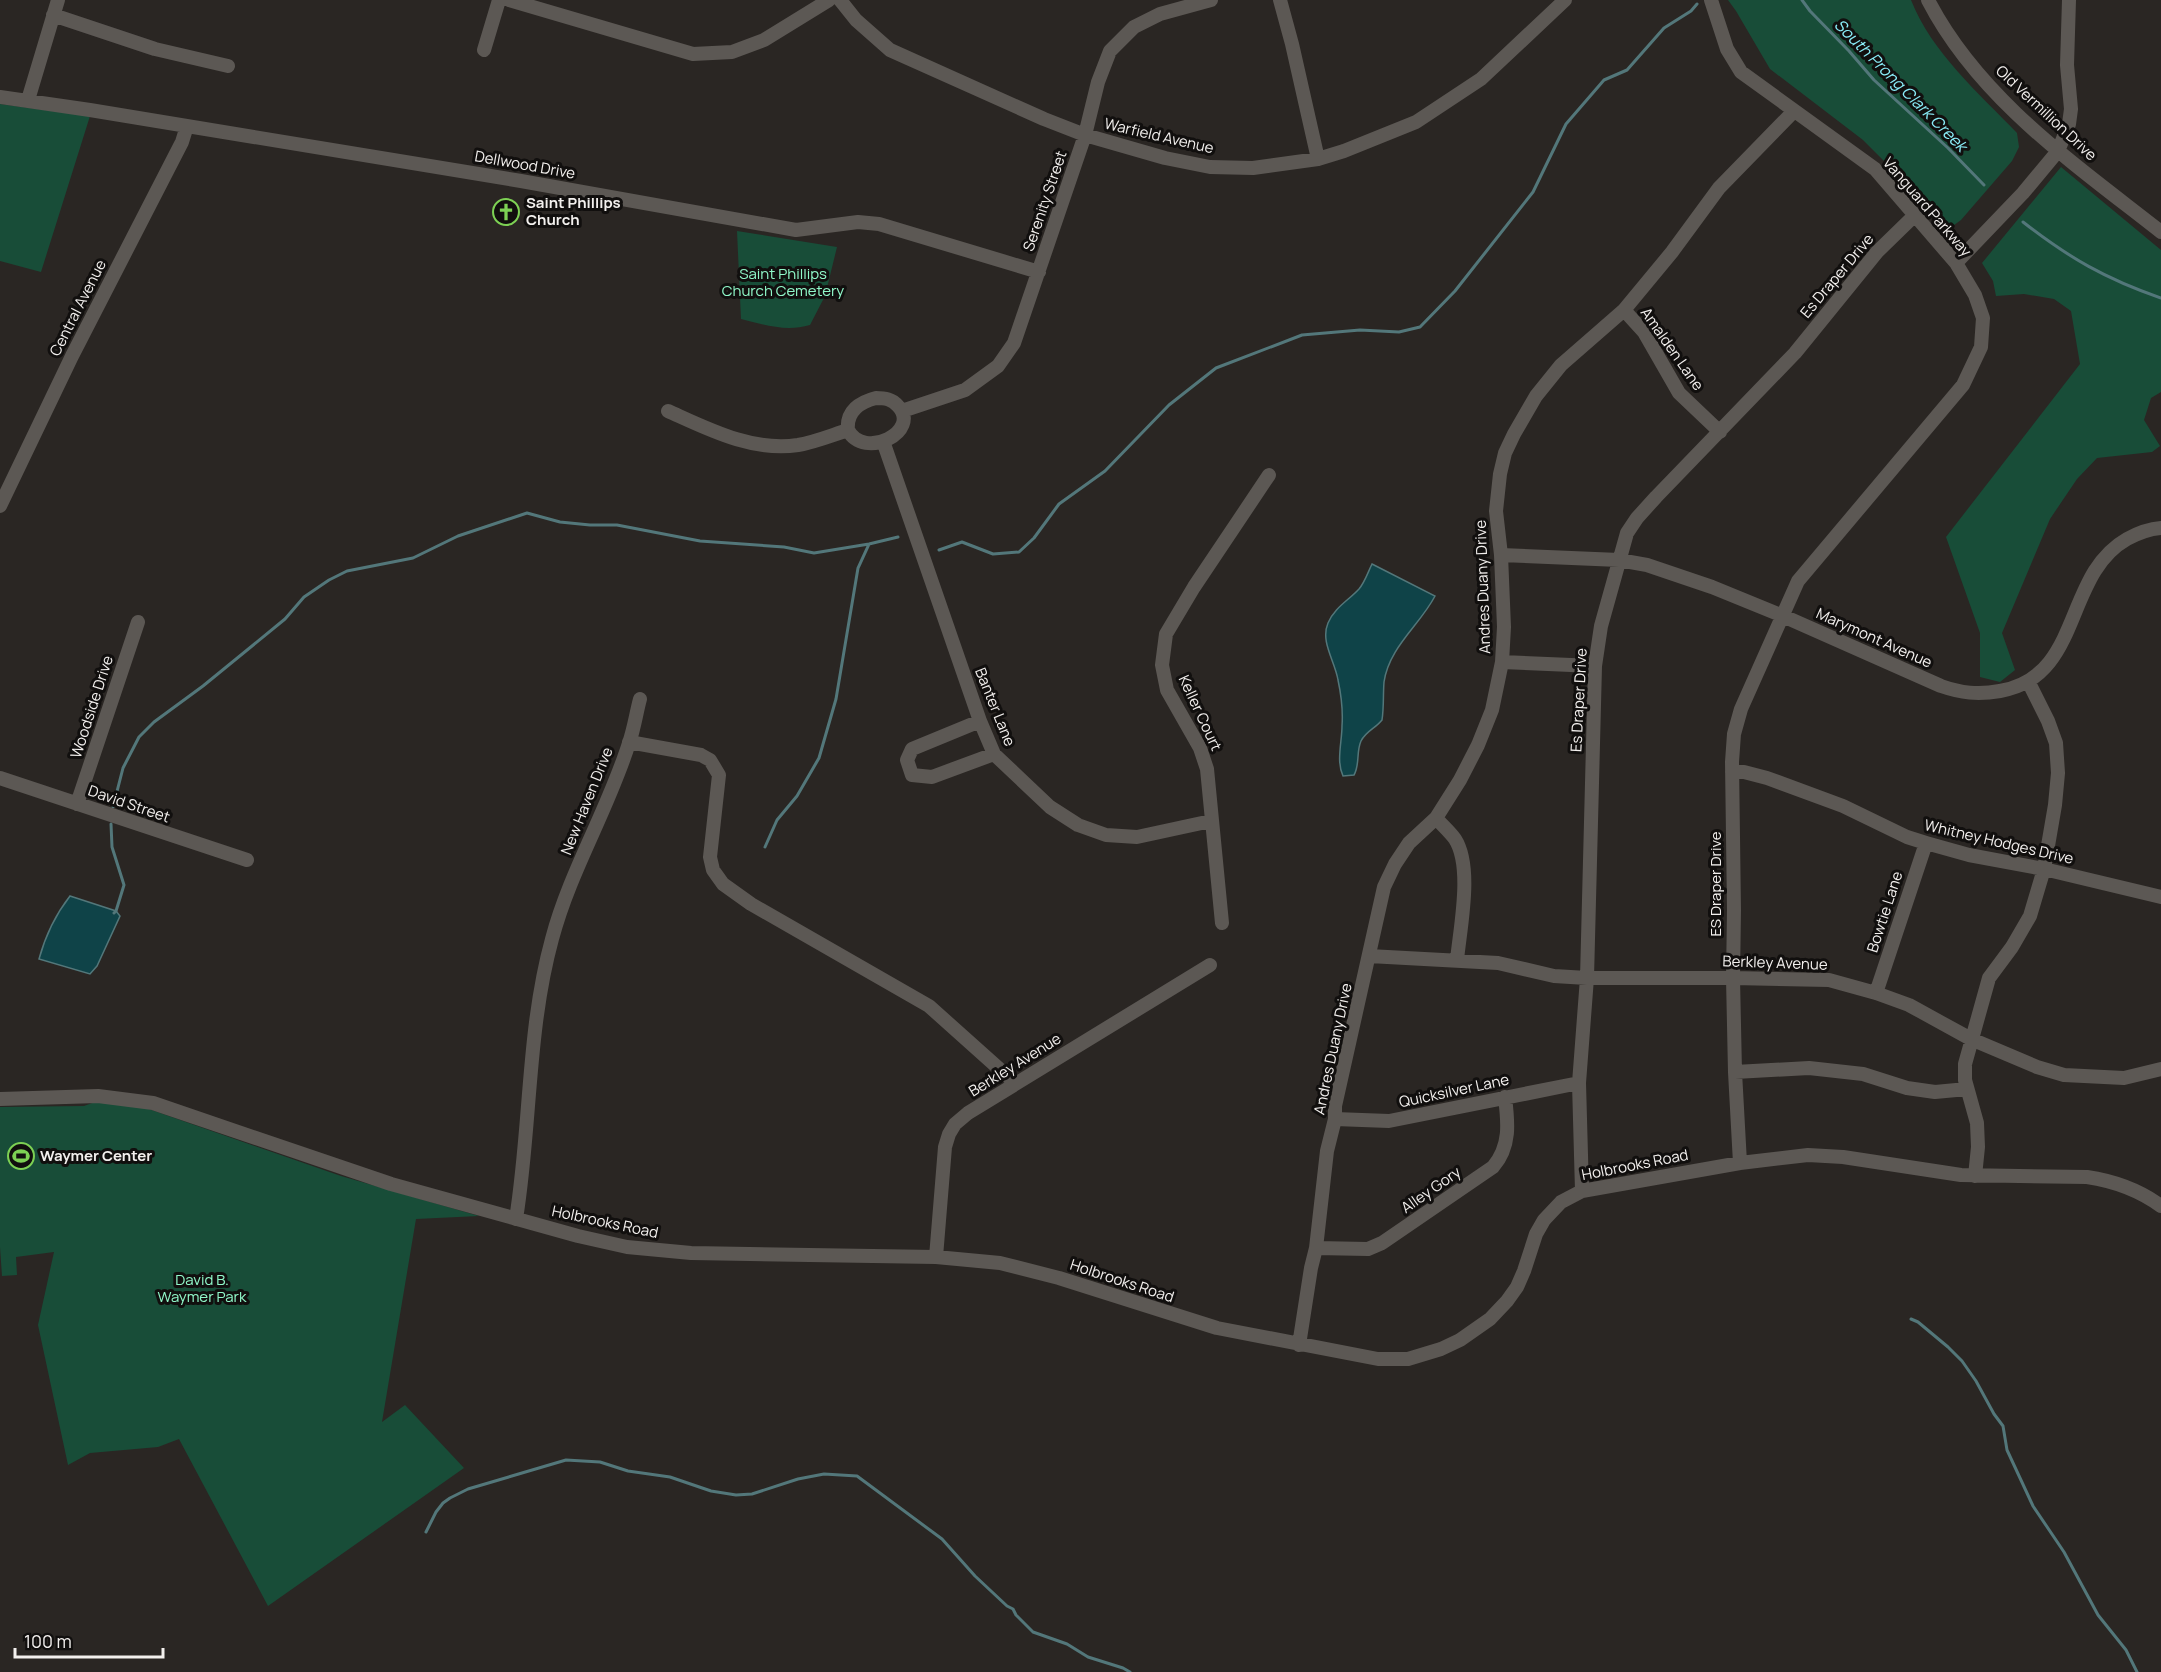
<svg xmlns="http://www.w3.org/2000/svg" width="2161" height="1672" font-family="Manrope,sans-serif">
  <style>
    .green { fill: #184d38 }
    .water { fill: #0f4348; stroke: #53777a; stroke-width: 1.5 }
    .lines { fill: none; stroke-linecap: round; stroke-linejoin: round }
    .stream { stroke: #53777a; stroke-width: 3 }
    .minor { stroke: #5c5854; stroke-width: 14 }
    .labels { text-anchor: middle; stroke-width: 6; stroke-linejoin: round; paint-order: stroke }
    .street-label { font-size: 15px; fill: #f3f0ee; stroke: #110f0e }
    .poi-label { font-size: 15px; font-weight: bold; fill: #f3f0ee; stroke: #110f0e; text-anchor: start }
    .park-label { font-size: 15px; fill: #90f8c9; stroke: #110f0e }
    .water-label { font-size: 16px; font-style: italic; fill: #8aeef9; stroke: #110f0e }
  </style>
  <rect width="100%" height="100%" fill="#2a2623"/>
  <path class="green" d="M1728,0H1911C1932,53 1978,92 2017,133L2019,147L2012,161L1961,220L1950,228L1941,225L1897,174L1863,140L1770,69L1736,11Z
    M0,104L90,116L41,272L0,261Z
    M2061,167L2161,250V392L2151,398L2144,420L2160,446L2152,452L2097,458L2077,479L2050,519L2002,633L2015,670L2000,682L1980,677V633L1946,537L2080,364L2071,311L2054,299L2024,294L1996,296L1993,281L1982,263Z
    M737,231L837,247L825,296L810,325C786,332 765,325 741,319Z
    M95,1102L143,1107L341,1176L479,1216L416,1219L382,1422L405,1405L464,1468L268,1606L179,1439L158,1447L90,1453L68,1465L38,1325L54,1252L16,1257L17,1275L2,1276L0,1247V1107L84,1106Z"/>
  <path class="water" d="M1372,564L1435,596C1420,625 1389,647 1384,682C1383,695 1384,707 1382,720C1376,728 1366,731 1361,741C1356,752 1360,765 1354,775L1343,776C1336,761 1342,742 1342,726C1343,712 1341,694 1338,680C1335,661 1320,642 1328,623C1334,608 1349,600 1359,589C1365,582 1368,572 1372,564Z
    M70,896L116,911L120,916L97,966L90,974L39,959C45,937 56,914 70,896Z"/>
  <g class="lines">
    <path class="stream" d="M1802,0L1810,11L1849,51L1874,80L1948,148L1984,185
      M2023,222C2069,258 2106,279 2161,298
      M939,550L962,542L993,554L1019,552L1034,538L1059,504L1105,471L1169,405L1216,368L1302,335L1360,330L1399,332L1420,327L1455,291L1533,192L1566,124L1604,80L1627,70L1664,28L1691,11L1697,4
      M113,807L123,768L139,737L154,722L203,686L285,619L304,597L329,580L347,571L413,558L458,536L527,513L560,522L590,525H617L700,541L784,547L814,553L869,544L898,537
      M111,824L112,847L124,885L116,911L114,913
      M765,847L777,820L797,796L819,758L836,699L858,568L869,544
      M1911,1319L1918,1322L1948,1347L1962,1361L1976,1381L1994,1414L2003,1426L2007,1450L2033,1506L2064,1552L2098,1615L2126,1650L2137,1672
      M426,1532L436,1512L443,1503L450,1498L468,1489L566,1460L600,1462L628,1471L670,1477L711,1491L736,1495L752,1494L798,1479L824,1474L857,1476L942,1539L975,1576L1007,1606L1013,1609L1016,1615L1033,1632L1067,1644L1088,1657L1123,1668L1130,1672"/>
    <path class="minor" d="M509,0L693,54L732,52L764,40L829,0
      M840,0L856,20L890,50L1044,119L1085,135L1165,158L1210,167L1253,168L1318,159L1344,151L1416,122L1481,79L1565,0
      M1280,0L1292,44L1318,159
      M1711,0L1727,49L1741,72L1875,169L1956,263L1975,295L1983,318L1981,347L1963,385L1798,581L1741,709L1734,734L1732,762L1734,910L1733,978L1735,1072L1740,1163
      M1928,0C1979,99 2076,165 2161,232
      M53,15L155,49L228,66
      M484,50L499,0
      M0,97L90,110L521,181L796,230L858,222L879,224L1039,272
      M28,100L58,0
      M1956,263L2023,193L2058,151L2069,124L2071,109L2067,65L2069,0
      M1624,310L1644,332L1679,393L1720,432
      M876,398C885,398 892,399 898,406C922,431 864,461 848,430C846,411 860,402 876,398Z
      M668,411C708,429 752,452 798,445C815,442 832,435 848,430
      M902,411L965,390L998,366L1014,343L1085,135L1098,82L1110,51L1134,27L1160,14L1211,0
      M883,441L980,721L994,754L1050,807L1078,825L1106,835L1137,837L1211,821
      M0,506L72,356L182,142L187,126
      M1501,555L1619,560L1647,565L1712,587L1783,616L1941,686C1961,693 1978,695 2000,691C2083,677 2063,575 2127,539C2138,533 2148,529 2161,528
      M1502,662L1595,666
      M980,721L912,749L907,760L912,775L932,777L994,754
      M629,742L701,755L710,760L719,775L710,857L713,870L723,884L751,904L929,1006L1015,1083
      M1732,772H1744L1767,778L1843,806L1907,837L1926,843L1969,855L2044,869L2161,897
      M0,778L247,860
      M77,804L138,622
      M1436,818C1442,825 1450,832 1455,839C1473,867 1460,928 1457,960
      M1222,923L1207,769L1200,748L1167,690L1162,665L1166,634L1194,587L1269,475
      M1369,956L1498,963L1554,976L1587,978H1733L1829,980L1876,993L1909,1005L1971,1039L2037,1067L2064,1075L2124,1078L2161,1069
      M1876,993L1926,843
      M1735,1072L1809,1068L1863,1074L1907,1088L1935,1092L1967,1089
      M0,1099L98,1096L153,1103L391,1184L578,1236L627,1247L691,1253L936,1257L1000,1263L1059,1278L1217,1328L1378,1359H1408L1441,1349L1460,1340L1490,1319L1507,1301L1517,1287L1524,1271L1536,1234L1544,1220L1561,1202L1582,1191L1740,1163L1808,1155L1843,1157L1961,1175L2087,1177C2114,1181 2139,1190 2161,1206
      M1335,1119L1389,1121L1579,1083
      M1975,1176L1978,1147L1977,1123L1965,1080V1064L1989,978L2012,947L2030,916L2044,869L2055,805L2058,773L2056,743L2048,721L2028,681
      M1582,1191L1579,1083L1587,978L1595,666L1601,626L1627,533L1637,518L1656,497L1795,353L1877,252L1914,216
      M516,1219C531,1126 527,1030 552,939C570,871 608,810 629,743C634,729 636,714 640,699
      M1316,1248L1368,1249L1382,1243L1493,1167C1511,1146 1508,1122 1505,1097
      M936,1257L945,1147L949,1134L955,1124L968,1113L1210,965
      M1299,1345L1311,1268L1316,1248L1327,1151L1335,1119V1106L1384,887L1395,864L1409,843L1436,818L1460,780L1478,745L1492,710L1502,662L1504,627L1501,555L1496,511L1500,474L1505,453L1514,434L1536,396L1561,365L1624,310L1672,252L1719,188L1794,111"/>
  </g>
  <defs>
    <symbol id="church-ring" viewBox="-11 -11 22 22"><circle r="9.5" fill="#110f0e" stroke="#7dd154" stroke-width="1.5"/><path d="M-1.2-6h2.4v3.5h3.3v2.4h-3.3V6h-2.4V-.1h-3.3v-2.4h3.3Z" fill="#7dd154"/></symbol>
    <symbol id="stadium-ring" viewBox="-11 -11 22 22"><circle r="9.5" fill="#110f0e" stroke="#7dd154" stroke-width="1.5"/><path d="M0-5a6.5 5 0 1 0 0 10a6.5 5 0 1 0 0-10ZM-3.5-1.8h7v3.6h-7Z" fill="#7dd154"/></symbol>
  </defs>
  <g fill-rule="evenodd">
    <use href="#church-ring" x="491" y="197" width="30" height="30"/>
    <use href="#stadium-ring" x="6" y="1141" width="30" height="30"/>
  </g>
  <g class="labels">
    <g class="street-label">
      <text transform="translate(2046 113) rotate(43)" y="5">Old Vermillion Drive</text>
      <text transform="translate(1159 136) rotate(13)" y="5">Warfield Avenue</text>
      <text transform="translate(525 165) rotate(10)" y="5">Dellwood Drive</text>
      <text transform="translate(1045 201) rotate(-71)" y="5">Serenity Street</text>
      <text transform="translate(1927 207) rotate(49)" y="5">Vanguard Parkway</text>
      <text transform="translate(1837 276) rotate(-50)" y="5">Es Draper Drive</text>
      <text transform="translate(78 308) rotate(-63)" y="5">Central Avenue</text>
      <text transform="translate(1672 349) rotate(55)" y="5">Amalden Lane</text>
      <text transform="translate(1483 587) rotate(-92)" y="5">Andres Duany Drive</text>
      <text transform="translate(1874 638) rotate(24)" y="5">Marymont Avenue</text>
      <text transform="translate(1579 700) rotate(-87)" y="5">Es Draper Drive</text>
      <text transform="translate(92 707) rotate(-72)" y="5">Woodside Drive</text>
      <text transform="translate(995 707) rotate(68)" y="5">Banter Lane</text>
      <text transform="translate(1200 713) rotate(65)" y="5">Keller Court</text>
      <text transform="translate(587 801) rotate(-68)" y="5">New Haven Drive</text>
      <text transform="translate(129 804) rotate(19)" y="5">David Street</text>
      <text transform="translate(1999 842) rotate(13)" y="5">Whitney Hodges Drive</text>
      <text transform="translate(1716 884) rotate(-90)" y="5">ES Draper Drive</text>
      <text transform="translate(1885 912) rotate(-72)" y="5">Bowtie Lane</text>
      <text transform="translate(1775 963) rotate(2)" y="5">Berkley Avenue</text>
      <text transform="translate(1333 1049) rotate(-78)" y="5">Andres Duany Drive</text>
      <text transform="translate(1015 1065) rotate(-32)" y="5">Berkley Avenue</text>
      <text transform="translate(1454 1091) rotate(-12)" y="5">Quicksilver Lane</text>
      <text transform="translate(1635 1165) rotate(-11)" y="5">Holbrooks Road</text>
      <text transform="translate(1431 1190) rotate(-35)" y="5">Alley Gory</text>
      <text transform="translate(605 1222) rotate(12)" y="5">Holbrooks Road</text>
      <text transform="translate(1122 1281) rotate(18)" y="5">Holbrooks Road</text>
    </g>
    <g class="poi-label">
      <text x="526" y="208">Saint Phillips<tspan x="526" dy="17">Church</tspan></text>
      <text x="40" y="1161">Waymer Center</text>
    </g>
    <g class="park-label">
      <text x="783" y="279">Saint Phillips<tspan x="783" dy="17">Church Cemetery</tspan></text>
      <text x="202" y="1285">David B.<tspan x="202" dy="17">Waymer Park</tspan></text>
    </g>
    <g class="water-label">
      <text transform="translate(1901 85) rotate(45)" y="6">South Prong Clark Creek</text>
    </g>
  </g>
  <path d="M15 1648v9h148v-9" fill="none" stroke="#f3f0ee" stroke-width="3"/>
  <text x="24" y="1648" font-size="18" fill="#f3f0ee" stroke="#110f0e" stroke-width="4.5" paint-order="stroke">100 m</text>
</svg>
